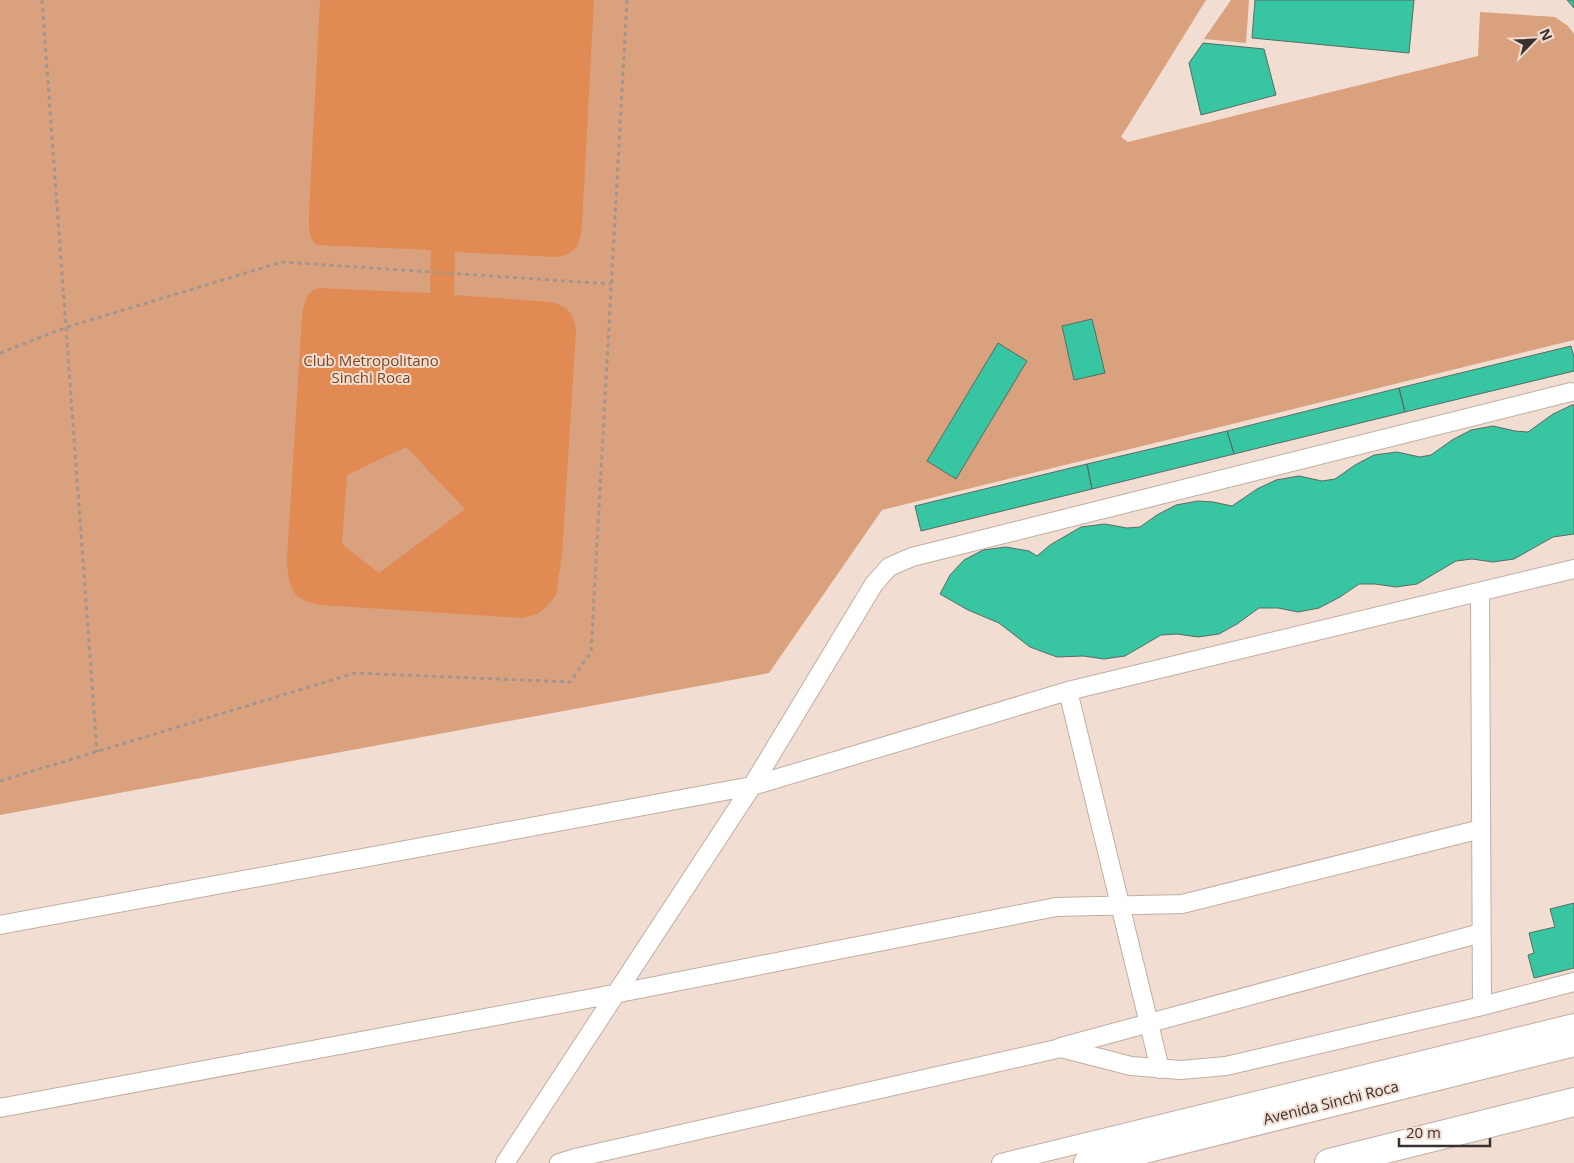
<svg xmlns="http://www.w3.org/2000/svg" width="1574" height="1163" font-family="'Open Sans',sans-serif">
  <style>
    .green { fill: #daa17f }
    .water { fill: #e28a53; fill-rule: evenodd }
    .building { fill: #38c5a2; stroke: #576c65 }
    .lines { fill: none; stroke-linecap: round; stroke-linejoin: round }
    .lane-casing { stroke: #c1aea3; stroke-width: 20 }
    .secondary-casing { stroke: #c1aea3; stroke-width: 30 }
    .path { stroke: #a4958c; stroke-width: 3; stroke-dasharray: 4 4; stroke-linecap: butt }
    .lane { stroke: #fff; stroke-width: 18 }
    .secondary { stroke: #fff; stroke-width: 28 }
    .labels { text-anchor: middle; stroke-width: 4; stroke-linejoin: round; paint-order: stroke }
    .park-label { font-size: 15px; fill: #7e441d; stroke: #f1ddd1 }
    .street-label { font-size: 15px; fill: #3a322e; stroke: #f1ddd1 }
  </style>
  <rect width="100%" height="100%" fill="#f1ddd1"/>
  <path class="green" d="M0,0H1206L1121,137L1128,142L1478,56L1480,12L1555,17L1568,26L1574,34V340L882,510L769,673L0,815Z
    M1231,0H1249L1246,43L1204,39Z"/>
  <path class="water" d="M320,0H594L582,224C580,243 578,254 556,257L455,252L454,295L551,302C568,307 573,312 576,330L562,555L556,595L546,607L537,614L522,618L321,605C292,601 288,587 287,560L302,316C305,302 305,293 319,288L430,293L431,250L317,245C307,238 309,225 309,213ZM406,447L465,509L379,573L342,544L347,475Z"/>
  <path class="building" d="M1255,0H1414L1409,53L1252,38Z
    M1567,0H1574V8Z
    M1203,43L1264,49L1276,95L1201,115L1189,63Z
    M1092,319L1105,373L1074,380L1062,326Z
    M998,343L1027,361L956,479L927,461Z
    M1571,346L1574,357V371L1405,412L1399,388Z
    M1399,388L1405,412L1234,454L1227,431Z
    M1572,405H1574V534L1553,537L1514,559L1493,562L1472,559L1456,561L1417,584L1396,587L1375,584H1359L1340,597L1319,608L1298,612L1278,608H1259L1237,624L1219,634L1198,637L1177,634L1161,635L1125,656L1104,659L1083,656L1057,657L1030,647L999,623L968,610L940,594L950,575L964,560L983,550L1006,547L1029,551L1037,556L1050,545L1081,527L1105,524L1127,528L1140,527L1157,515L1176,505L1198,501L1213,502L1232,506L1257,489L1276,480L1299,476L1322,481L1335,479L1355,465L1374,455L1397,452L1420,457L1431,455L1452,440L1471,430L1493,426L1515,431L1528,432L1553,414Z
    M1227,431L1234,454L1092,489L1087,464Z
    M1087,464L1092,489L921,531L915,506Z
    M1574,903V968L1534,978L1528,955L1534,953L1529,933L1555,927L1550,909Z"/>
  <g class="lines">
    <defs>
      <path id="lane" d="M1480,592L1482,1006
        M1068,691L1160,1069
        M0,925L752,786L1068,691L1574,569
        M1061,1047L1481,933
        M0,1108L614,994L1056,907L1182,904L1481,829
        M505,1163L752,786L874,584L889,567L912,557L1571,392
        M559,1163L575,1158L1061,1048L1131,1066L1181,1070L1226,1066L1482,1006L1574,982
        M1001,1163L1574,1023"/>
      <path id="secondary" d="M1088,1163L1574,1042
        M1329,1163L1574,1102"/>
    </defs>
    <use href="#lane" class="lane-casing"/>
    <use href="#secondary" class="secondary-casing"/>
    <path class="path" d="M42,0L97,752
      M0,353L67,327L282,262L611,284
      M0,781L355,673L570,682L591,652L627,0"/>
    <use href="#lane" class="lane"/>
    <use href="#secondary" class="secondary"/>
  </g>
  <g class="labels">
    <g class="park-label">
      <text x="371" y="366">Club Metropolitano<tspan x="371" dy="17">Sinchi Roca</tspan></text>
    </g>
    <g class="street-label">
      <text transform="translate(1331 1103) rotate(-14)" y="5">Avenida Sinchi Roca</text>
    </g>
  </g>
  <g transform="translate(1534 40) rotate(66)" stroke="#f1ddd1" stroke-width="4" paint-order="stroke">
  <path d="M0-4L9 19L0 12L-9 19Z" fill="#3a322e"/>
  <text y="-8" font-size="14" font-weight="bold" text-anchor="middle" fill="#3a322e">N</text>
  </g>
  <path d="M1399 1138v8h91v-8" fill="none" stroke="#3a322e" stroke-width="2.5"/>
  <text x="1406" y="1138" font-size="15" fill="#3a322e" stroke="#f1ddd1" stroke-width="4" paint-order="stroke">20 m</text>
</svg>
